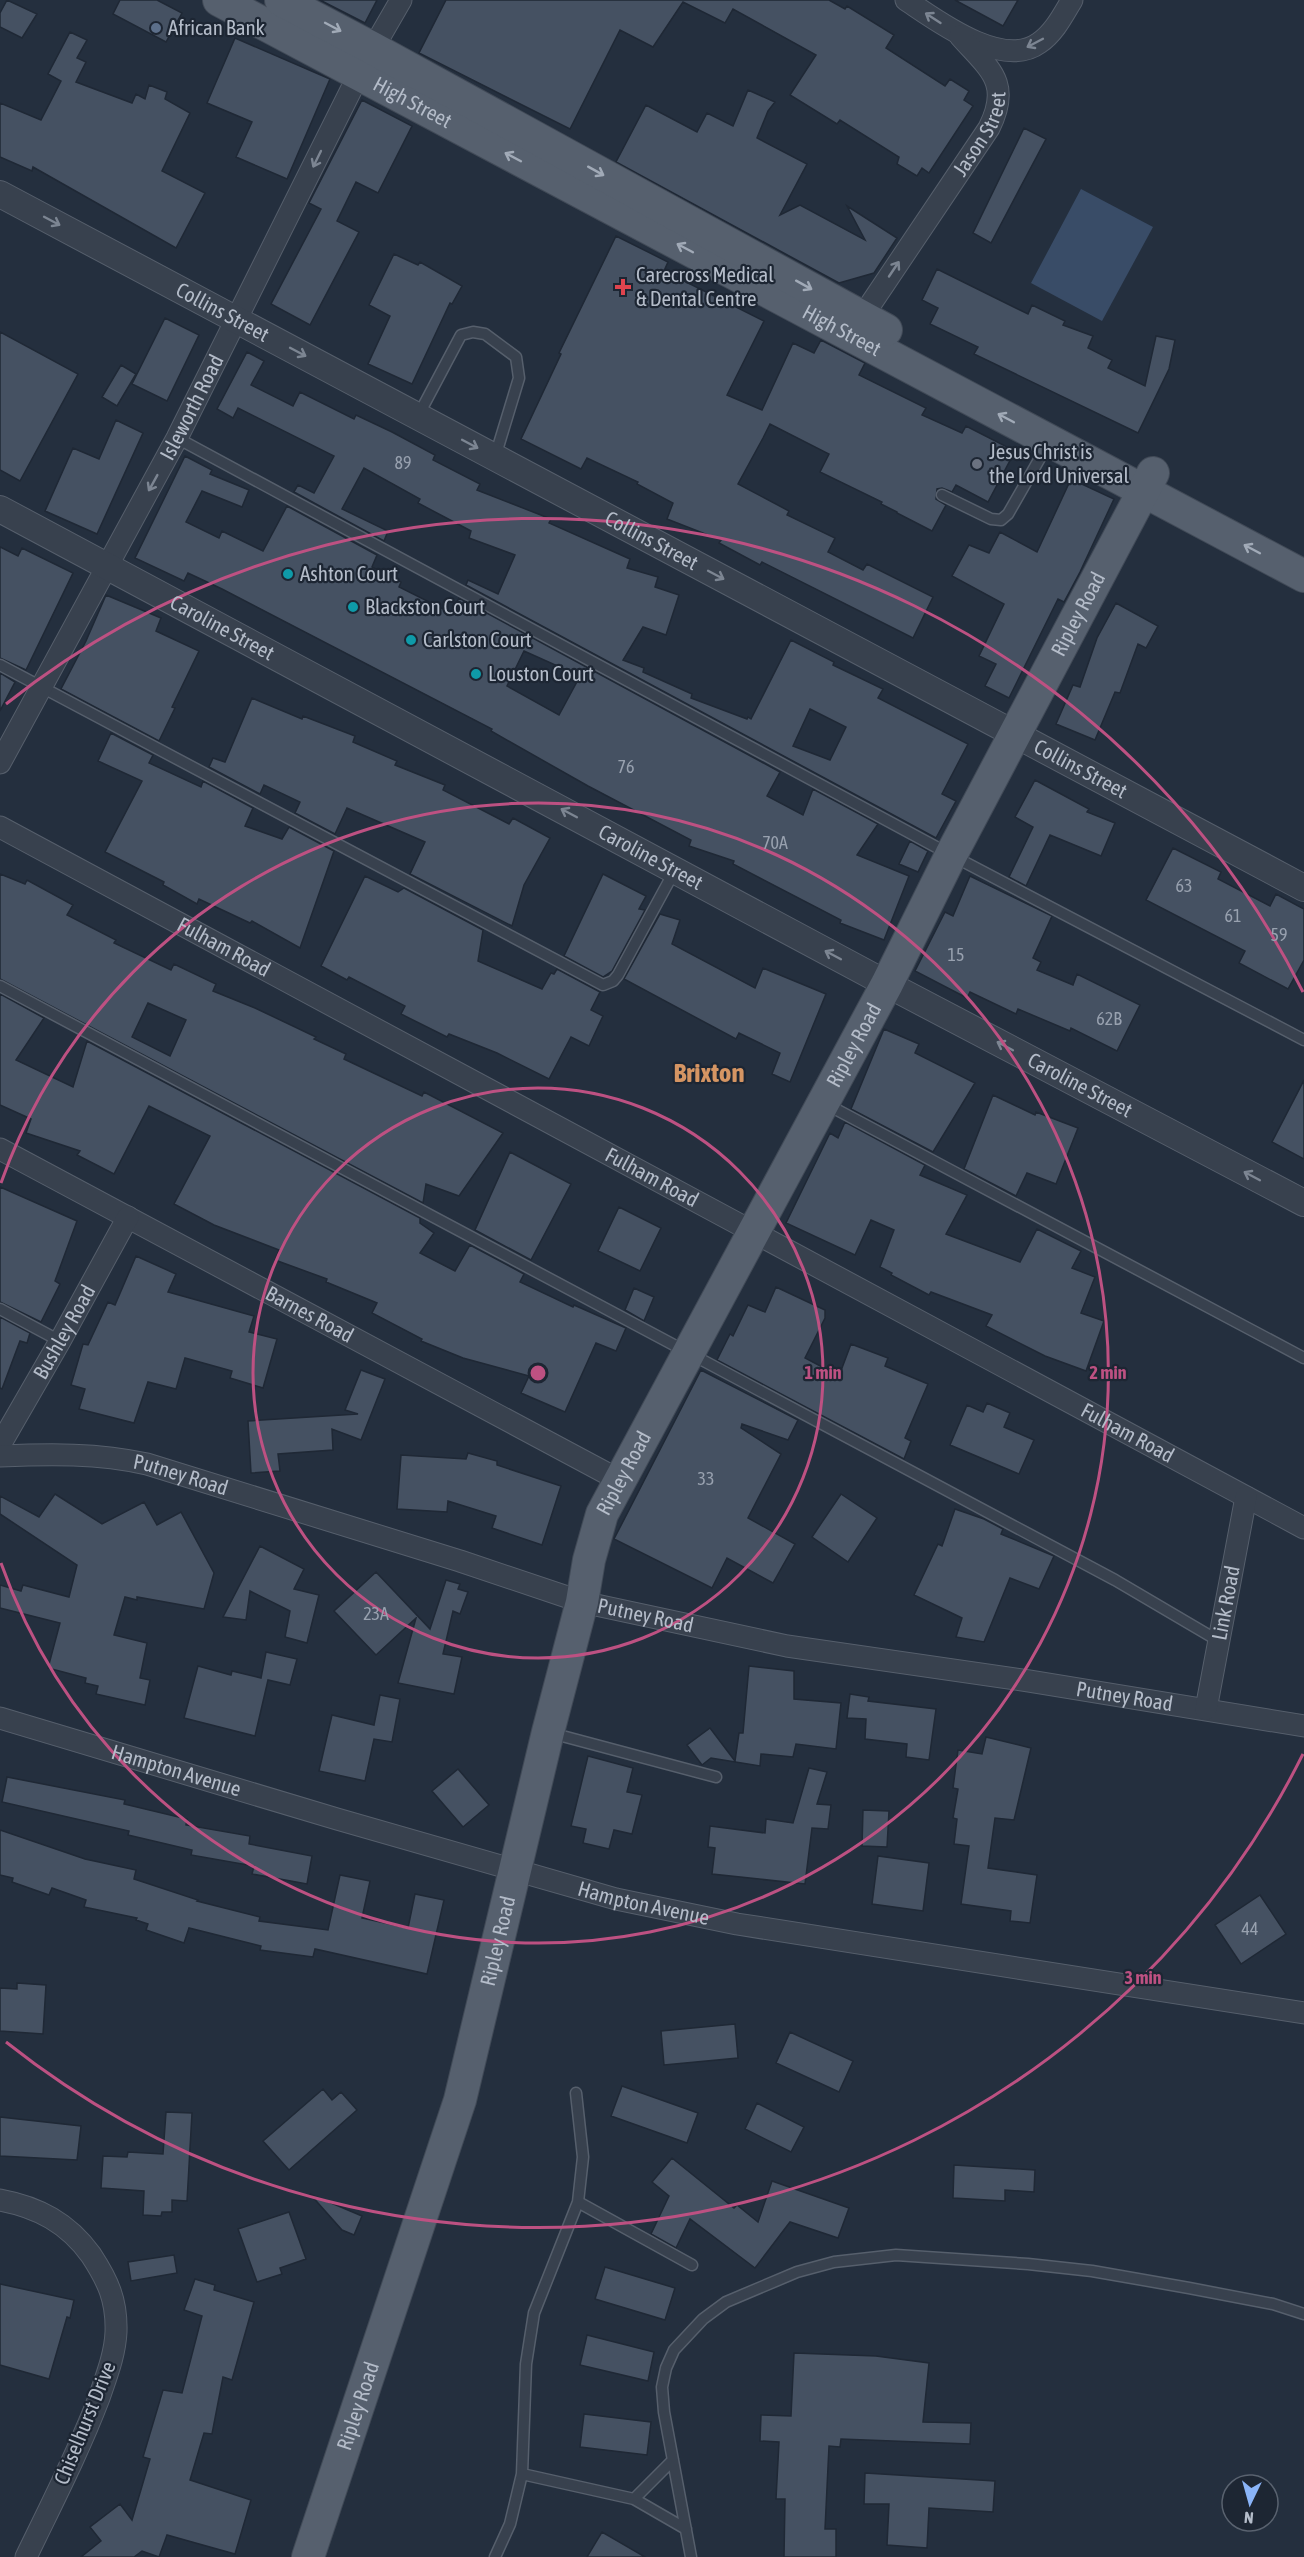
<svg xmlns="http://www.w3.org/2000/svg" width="1304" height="2557" font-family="'Asap Condensed',sans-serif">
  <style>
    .water { fill: #394c67 }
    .building { fill: #455162; stroke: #1f2835; stroke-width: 1.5; fill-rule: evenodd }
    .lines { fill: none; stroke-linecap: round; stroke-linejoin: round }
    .service-casing { stroke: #565f6c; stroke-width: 13 }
    .minor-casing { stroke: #565f6c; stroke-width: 23 }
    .tertiary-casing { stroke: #565f6c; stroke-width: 28 }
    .primary-casing { stroke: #414a57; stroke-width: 34 }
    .service { stroke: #38414e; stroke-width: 10 }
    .minor { stroke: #38414e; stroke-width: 21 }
    .tertiary { stroke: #38414e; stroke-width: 26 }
    .primary { stroke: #56606e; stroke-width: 32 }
    .oneway { stroke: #7c8592 }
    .oneway2 { stroke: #a1aab7 }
    .ring { fill: none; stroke: #bd5182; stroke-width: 3 }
    .service-dot { fill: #5c6f8a; stroke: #1d2633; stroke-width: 2 }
    .health-dot { fill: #e0444e; stroke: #1d2633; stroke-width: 2 }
    .worship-dot { fill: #6b7280; stroke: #1d2633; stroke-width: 2 }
    .culture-dot { fill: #0f9aa8; stroke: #1d2633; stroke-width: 2 }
    .labels { text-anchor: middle; stroke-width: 4.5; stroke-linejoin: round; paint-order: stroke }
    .number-label { font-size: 18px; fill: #98a1af }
    .poi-label { font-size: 21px; fill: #b4bcc9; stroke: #1d2633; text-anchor: start }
    .street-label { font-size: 21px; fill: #b4bcc9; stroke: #1d2633 }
    .district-label { font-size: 27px; font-weight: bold; fill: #d59563; stroke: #1d2633 }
    .centre { fill: #bd5182; stroke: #1d2633; stroke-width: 3 }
    .ring-label { font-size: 18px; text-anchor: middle; font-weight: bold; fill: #bd5182; stroke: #1d2633; stroke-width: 4.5; stroke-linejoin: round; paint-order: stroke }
  </style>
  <rect width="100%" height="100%" fill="#242f3e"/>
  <path class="water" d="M1081,189L1153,227L1102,321L1031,283Z"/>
  <path class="building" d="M7,0L37,14L22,38L0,27V13Z
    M120,0H157L182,13L166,42L113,14Z
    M320,0H377L365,23Z
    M446,0H829L845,9L847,6L894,35L886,48L945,86L950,79L969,91L964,100L973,106L929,173L922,168L917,176L897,164L899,157L840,120L837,124L790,95L816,55L733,9L725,23L683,2L653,47L620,30L570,129L419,53Z
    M955,0H1018L1003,26Z
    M70,32L87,40L77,58L86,62L76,82L132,103L136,94L145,99L149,85L167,92L165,99L190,113L162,171L205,193L176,248L33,167L32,171L0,157V103L41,120L61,81L48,74Z
    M235,38L330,79L287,179L236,157L252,122L207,103Z
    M748,90L775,102L768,111L757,138L807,164L780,215L800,205L865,240L847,206L897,238L874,273L839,283L616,162L646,105L697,132L707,113L733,126Z
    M362,100L412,126L378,193L356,182L337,221L359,232L310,325L271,304L321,209L309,203Z
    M1024,128L1046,139L991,243L973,233Z
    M616,236L668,262L664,271L764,321L727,395L762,410L793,343L814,353L821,340L865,363L859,375L926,408L922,415L962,433L966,426L1015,451L988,502L956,485L952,492L942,488L937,489L936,499L946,505L932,531L897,513V512L881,504L882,502L820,472L829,454L770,424L763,438L738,484L789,511L787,515L835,538L828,552L863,570L867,564L933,597L913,638L762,562L760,565L719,543L721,540L667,519L673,503L637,484L638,482L587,458L581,469L521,439L561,354L559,353Z
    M394,254L418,265L420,262L462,286L452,304L450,303L412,384L368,364L390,316L369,305Z
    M937,269L1028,314L1032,305L1065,321L1063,325L1093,336L1088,348L1112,360L1108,368L1145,386L1156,336L1175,340L1169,369L1138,433L974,354L978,347L930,324L938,308L922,300Z
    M165,318L199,335L167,401L132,384Z
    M0,332L78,374L20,481L0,470Z
    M247,352L264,361L251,385L293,406L300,392L354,419L356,415L392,432L435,455L433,460L480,484L477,490L551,519L549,523L630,559L627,568L658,577L655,587L679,595L666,635L643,627L623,660L644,668L643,672L692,694L691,698L747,719L748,717L751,719L791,640L834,662L833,665L883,689L878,698L968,744L942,794L956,801L936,838L466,585L468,580L498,594L515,555L469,538L471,531L418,503L420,499L364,468L342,509L388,531L384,541L294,492L298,485L314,493L334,456L238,408L233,418L217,409ZM810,709L846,727L830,760L793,746Z
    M121,365L136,374L117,406L102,397Z
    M116,420L143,433L97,534L45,511L73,448L99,459Z
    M185,456L212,470L210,474L249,490L242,507L202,491L186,522L219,538L222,531L263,551L287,506L377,555L372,567L401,582L399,587L451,613L459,598L780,772L767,796L803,815L813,789L878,824L857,855L909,876L884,940L840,923L841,920L733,864L734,861L689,846L691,840L588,786L491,731L492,729L222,589L188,573L184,581L135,558ZM524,651L580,676L559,715L507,686Z
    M1071,479L1114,499L1080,572L1064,602L1058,599L1009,698L985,686L996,664L979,656L1004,604L952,576L969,545L989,553L1000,532L1037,552Z
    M0,547L18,556L22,548L73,573L26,670L0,658Z
    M106,595L161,618L156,631L199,651L172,707L175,708L159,741L61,689L86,641Z
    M1116,603L1158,626L1146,648L1138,644L1120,693L1115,692L1095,740L1056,724L1073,685L1080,687L1097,638Z
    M0,673L15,682L0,711Z
    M252,698L302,719L303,716L355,736L353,742L397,761L395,765L445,785L443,790L509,824L513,818L550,838L524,885L512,926L410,874L425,842L347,808L335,834L295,813L300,802L264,785L260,794L209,767L213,758L225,762Z
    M111,733L153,755L149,763L201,787L203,781L253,808L245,826L282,839L289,827L334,851L300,948L252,921L250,923L199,899L197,904L163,885L164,882L105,852L142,781L98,761Z
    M1035,780L1089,809L1087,812L1115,823L1101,856L1050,835L1026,886L1009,877L1033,827L1015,817Z
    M910,841L928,851L918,872L899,864Z
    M1173,848L1221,872L1218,879L1270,906L1276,894L1304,909V960L1288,989L1239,963L1245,951L1146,900Z
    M0,874L25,884L27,880L73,905L67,915L116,940L114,943L171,970L174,964L216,984L213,991L255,1008L316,1037L314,1039L346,1054L344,1059L422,1096L424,1092L503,1133L459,1196L426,1184L423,1203L0,979ZM148,1003L186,1020L170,1056L132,1037Z
    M603,874L646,896L639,909L645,910L612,971L603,977L564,956Z
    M365,876L398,892L404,888L483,930L478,961L542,989L551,973L554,974L557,969L600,992L591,1010L603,1016L589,1046L571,1037L549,1079L497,1053L449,1034L447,1037L401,1014L405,1006L349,977L347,980L321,966Z
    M970,876L1052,916L1033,958L1041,962L1037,970L1073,985L1077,974L1140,1005L1117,1051L1071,1028L1070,1031L1018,1009L1016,1014L970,992L967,998L915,971L945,912L953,916Z
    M660,914L680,920L672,944L755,988L763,968L826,994L790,1082L772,1074L780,1053L739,1033L736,1039L624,979Z
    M0,994L44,1018L16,1060L73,1087L87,1041L420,1218V1223L434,1233L420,1253L455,1271L470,1245L524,1274L520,1282L573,1307L574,1305L626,1328L616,1351L596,1343L565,1412L521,1393L529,1376L463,1358L421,1341L422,1339L372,1313L377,1303L326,1282L327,1279L275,1260L279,1250L214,1225L174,1204L210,1136L149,1106L114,1174L77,1155L80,1151L26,1133L31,1119L0,1105Z
    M884,1029L919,1044L915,1053L975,1083L933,1152L851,1109Z
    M1304,1080V1159L1272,1142Z
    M993,1095L1035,1115L1036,1112L1078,1128L1056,1184L1027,1173L1016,1196L964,1169Z
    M845,1122L925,1165L920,1175L967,1195L946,1234L1020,1262L1037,1229L1081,1251L1072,1268L1095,1277L1081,1313L1104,1321L1086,1371L1045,1356L986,1326L992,1315L931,1292L929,1295L891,1275L892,1273L880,1267L894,1230L871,1220L855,1255L786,1223L830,1133L838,1138Z
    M510,1152L571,1184L531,1260L475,1230Z
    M0,1187L77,1221L55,1281L60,1284L41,1322L0,1302Z
    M619,1207L661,1228L640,1271L598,1251Z
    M136,1256L176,1274L168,1292L254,1316L249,1332L277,1339L263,1388L230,1378L232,1371L185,1358L176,1389L148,1382L134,1423L79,1409L85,1389L71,1385L83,1344L88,1345L108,1302L115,1305Z
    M776,1287L825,1310V1318L805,1358L839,1376L851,1344L888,1358L885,1366L928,1384L905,1438L911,1441L904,1459L717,1360L730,1334L733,1336L748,1305L765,1312Z
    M634,1288L654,1297L644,1321L625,1310Z
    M0,1317L30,1333L27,1343L20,1341L2,1389L0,1388Z
    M361,1370L385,1379L361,1440L332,1429L333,1450L278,1454L280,1471L251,1473L248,1421L358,1414L345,1410Z
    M701,1370L798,1420L788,1440L742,1424L741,1428L781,1454L748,1518L795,1544L773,1583L727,1558L712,1588L614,1539Z
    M987,1403L1010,1413L1004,1427L1034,1440L1019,1474L950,1445L967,1405L983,1412Z
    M468,1453L497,1461V1465L561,1486L542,1545L492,1528L496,1516L448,1501L447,1512L397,1509L401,1455L466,1459Z
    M55,1494L102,1524L144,1502L157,1525L181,1512L214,1573L204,1609L137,1597V1600L125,1597L114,1635L147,1643L140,1678L150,1680L145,1705L96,1694L98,1686L85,1683L86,1678L48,1668L60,1623L0,1608V1585L21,1591L23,1585L69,1597L77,1565L0,1514V1496L39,1517Z
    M841,1494L877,1518L848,1562L812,1537Z
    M955,1509L984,1519L1003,1529L1001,1534L1054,1556L1039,1589L1010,1578L984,1642L956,1637L962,1618L914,1595L938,1544L942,1546Z
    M260,1546L304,1569L294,1589L319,1595L307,1643L285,1637L290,1611L250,1591L246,1620L223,1617Z
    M376,1572L430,1629L446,1580L460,1584L458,1589L468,1592L460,1614L453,1611L443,1654L462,1657L454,1694L398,1683L416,1618L376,1655L334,1611Z
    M266,1652L297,1659L290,1685L268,1680L255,1736L184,1718L198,1666L231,1675L232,1671L261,1678Z
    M749,1666L794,1671V1699L841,1703L836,1749L796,1744L793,1757L761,1754L760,1766L711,1758L702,1765L687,1745L710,1728L735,1761L739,1733H743Z
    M850,1694L869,1697L868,1701L936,1709L929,1760L906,1757L907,1744L865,1739L866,1719L847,1718Z
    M380,1695L400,1699L392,1742L374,1739L365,1781L319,1771L332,1715L374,1725Z
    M986,1737L1031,1748L1014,1820L995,1818L988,1868L1037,1875L1030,1923L1010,1921L1011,1911L961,1904L969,1846L954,1844L957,1819L953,1818L958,1789L953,1788L958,1750L982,1754Z
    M588,1756L633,1768L627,1792L642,1795L632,1834L614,1830L609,1849L583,1843L586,1829L571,1826Z
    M809,1768L827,1772L817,1804L831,1805L828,1829L812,1828L805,1884L712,1874L715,1848L708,1847L710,1826L765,1833L766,1819L793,1823Z
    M458,1769L489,1805L463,1827L432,1791Z
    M7,1777L125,1800L124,1804L187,1819L186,1825L250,1836L249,1844L312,1856L307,1884L252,1874L254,1866L191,1855L192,1850L128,1835L129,1831L2,1802Z
    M863,1810L889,1811L887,1847L862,1846Z
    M0,1830L85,1859L136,1870L134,1879L198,1900L197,1901L260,1917L259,1921L328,1930L340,1875L370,1881L362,1918L408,1928L415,1894L444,1900L427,1974L315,1949L313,1957L260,1950L261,1946L189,1928L184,1943L146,1930L148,1924L136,1920L137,1918L84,1907L86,1900L52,1888L49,1895L12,1882L13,1878L0,1875Z
    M878,1856L929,1863L923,1911L872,1904Z
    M1260,1895L1286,1934L1241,1964L1215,1925Z
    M17,1983L46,1985L43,2034L0,2031V1988L17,1989Z
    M735,2024L738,2058L664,2065L661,2031Z
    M790,2032L853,2061L839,2092L776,2063Z
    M622,2086L698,2113L687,2143L611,2116Z
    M323,2089L332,2100L341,2092L357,2110L289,2170L263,2141Z
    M757,2103L804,2127L791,2152L745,2129Z
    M166,2112L192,2113L187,2201L172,2200V2212H162L161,2216L143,2215L144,2191L101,2188L103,2156L127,2157L128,2152L163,2154Z
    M0,2117L81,2126L77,2160L0,2156Z
    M672,2158L734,2208L737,2205L758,2222L772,2181L849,2208L838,2238L790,2222L755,2268L690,2219L676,2248L651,2234L669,2196L652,2182Z
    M954,2165L1035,2170L1034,2192L1005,2190V2201L953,2198Z
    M310,2194L362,2216L354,2235L342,2230Z
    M289,2212L306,2259L280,2268L282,2274L257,2282L238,2229Z
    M174,2255L177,2273L131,2281L128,2262Z
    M605,2267L675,2288L665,2320L595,2299Z
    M195,2279L215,2285L214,2290L254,2302L232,2380L223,2377L212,2434L204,2433L190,2480L251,2500L235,2554L167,2535L159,2557L142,2551L134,2557H81L101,2541L90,2527L120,2504L132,2520L150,2459L143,2457L163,2390L182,2393L202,2316L184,2310Z
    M0,2284L74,2300L70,2318L67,2317L49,2379L0,2365Z
    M587,2335L654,2352L648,2381L580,2365Z
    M794,2353L876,2356L929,2363L923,2422L971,2423L970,2444L841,2439L840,2447L829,2446L825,2529H836V2557H784L785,2499H776L779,2442L760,2441L761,2415L791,2416Z
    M584,2414L651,2422L647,2455L580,2447Z
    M865,2473L995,2481L993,2512L929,2508L927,2548L887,2545L889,2504H864Z
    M602,2532L645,2557H587Z"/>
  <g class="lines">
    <defs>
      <path id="service" d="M418,416L461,335L473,332L485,334L516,357L519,378L495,457
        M177,438L951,855L1304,1040
        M942,495L991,519L1001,520L1008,514L1048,444
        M0,665L603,985L613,981L618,975L675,870
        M0,986L1115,1580L1217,1640
        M826,1104L1304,1358
        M0,1309L60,1341
        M551,1733L716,1777
        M578,2202L692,2265
        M522,2474L634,2499L673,2460
        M634,2499L686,2529
        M495,2557L510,2524L522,2474L526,2364L534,2313L578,2202L583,2157L576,2093
        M691,2557L664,2412L662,2387L666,2368L674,2350L703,2319L726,2302L797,2272L834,2262L896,2255L1028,2264L1092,2271L1189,2288L1273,2304L1304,2314"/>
      <g id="minor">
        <path d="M906,0C936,20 1002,70 1039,43C1054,33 1063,15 1072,0"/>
        <path id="s1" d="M862,317L989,128C1012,82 989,69 960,36"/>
        <path id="s2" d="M0,763L177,438L364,64L401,0"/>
        <path id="s3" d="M0,827L1304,1528"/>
        <path id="s4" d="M0,1149L619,1480"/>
        <path id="s5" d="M0,1445L60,1341L128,1217"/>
        <path id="s6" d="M0,1456C50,1454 97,1453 147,1464L460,1561L582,1602L787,1646L1029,1681L1304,1726"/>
        <path id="s7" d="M1206,1709L1246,1497"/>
        <path id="s8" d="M0,1718L337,1819L616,1899L737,1924L1304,2013"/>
        <path d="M0,2200C38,2207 68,2223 91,2255C108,2281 117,2300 116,2332C115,2355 106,2377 99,2398C78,2453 51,2505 26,2557"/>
      </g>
      <g id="tertiary">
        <path id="s9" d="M0,194L1304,888"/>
        <path id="s10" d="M0,509L887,984L1304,1203"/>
      </g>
      <g id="primary">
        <path id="s11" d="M219,0L1304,576"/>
        <path d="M281,0L372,48L886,330"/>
        <path id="s12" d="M308,2557L460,2100L548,1732L582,1602L589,1560L602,1514L887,984L951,855L1153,473"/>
      </g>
    </defs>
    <use href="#service" class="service-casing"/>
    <use href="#minor" class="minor-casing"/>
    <use href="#tertiary" class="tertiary-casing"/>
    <use href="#primary" class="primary-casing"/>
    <use href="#service" class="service"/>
    <use href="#minor" class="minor"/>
    <use href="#tertiary" class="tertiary"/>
    <use href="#primary" class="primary"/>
  </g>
  <defs><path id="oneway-shaft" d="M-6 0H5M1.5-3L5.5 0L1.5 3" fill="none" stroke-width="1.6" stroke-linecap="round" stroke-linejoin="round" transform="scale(1.5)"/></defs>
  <g class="oneway">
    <use href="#oneway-shaft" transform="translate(933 18) rotate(-147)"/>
    <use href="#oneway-shaft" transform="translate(1035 43) rotate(152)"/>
    <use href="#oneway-shaft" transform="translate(317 159) rotate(116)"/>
    <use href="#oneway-shaft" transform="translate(52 221) rotate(28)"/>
    <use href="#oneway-shaft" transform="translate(894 269) rotate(-56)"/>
    <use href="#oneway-shaft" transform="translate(298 352) rotate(28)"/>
    <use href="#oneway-shaft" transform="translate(470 444) rotate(28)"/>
    <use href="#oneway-shaft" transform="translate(153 483) rotate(119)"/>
    <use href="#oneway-shaft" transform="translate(716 575) rotate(28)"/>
    <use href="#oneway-shaft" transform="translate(569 813) rotate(-152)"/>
    <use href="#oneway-shaft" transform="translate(833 955) rotate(-152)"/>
    <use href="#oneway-shaft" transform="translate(1005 1046) rotate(-152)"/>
    <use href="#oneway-shaft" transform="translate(1252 1176) rotate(-152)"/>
  </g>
  <g class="oneway2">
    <use href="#oneway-shaft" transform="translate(333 27) rotate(28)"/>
    <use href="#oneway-shaft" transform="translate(513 157) rotate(-152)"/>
    <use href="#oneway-shaft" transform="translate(596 171) rotate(29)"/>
    <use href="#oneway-shaft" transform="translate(685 248) rotate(-152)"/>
    <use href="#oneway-shaft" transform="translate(804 285) rotate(29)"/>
    <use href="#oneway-shaft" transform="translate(1006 418) rotate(-152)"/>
    <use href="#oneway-shaft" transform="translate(1252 549) rotate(-152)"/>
  </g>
  <g class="ring">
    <circle cx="538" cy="1373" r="285"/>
    <path d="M1 1183A570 570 0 1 1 1 1563"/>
    <path d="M1303 1754A855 855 0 0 1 6 2042M6 704A855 855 0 0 1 1303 992"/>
  </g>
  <circle class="service-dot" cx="156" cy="28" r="6"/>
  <path class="health-dot" d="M620 278h6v6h6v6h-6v6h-6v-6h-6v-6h6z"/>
  <circle class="worship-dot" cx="977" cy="464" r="6"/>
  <g class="culture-dot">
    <circle cx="288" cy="574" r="6"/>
    <circle cx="353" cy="607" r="6"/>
    <circle cx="411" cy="640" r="6"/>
    <circle cx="476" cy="674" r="6"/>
  </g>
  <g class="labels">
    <g class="number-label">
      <text x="403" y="469">89</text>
      <text x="626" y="773">76</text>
      <text x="775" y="849">70A</text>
      <text x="1184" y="892">63</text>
      <text x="1233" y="922">61</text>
      <text x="1279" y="941">59</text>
      <text x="956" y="961">15</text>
      <text x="1109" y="1025">62B</text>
      <text x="706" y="1485">33</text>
      <text x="376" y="1620">23A</text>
      <text x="1250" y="1935">44</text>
    </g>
    <g class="poi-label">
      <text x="168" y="35">African Bank</text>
      <text x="636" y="282">Carecross Medical<tspan x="636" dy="24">&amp; Dental Centre</tspan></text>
      <text x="989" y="459">Jesus Christ is<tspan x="989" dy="24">the Lord Universal</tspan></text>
      <text x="300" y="581">Ashton Court</text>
      <text x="365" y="614">Blackston Court</text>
      <text x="423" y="647">Carlston Court</text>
      <text x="488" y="681">Louston Court</text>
    </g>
    <g class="street-label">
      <text dy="7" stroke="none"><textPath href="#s11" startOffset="219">High Street</textPath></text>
      <text dy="7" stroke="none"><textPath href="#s1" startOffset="219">Jason Street</textPath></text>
      <text dy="7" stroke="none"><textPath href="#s9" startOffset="252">Collins Street</textPath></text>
      <text dy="7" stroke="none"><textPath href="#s11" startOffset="705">High Street</textPath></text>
      <text dy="7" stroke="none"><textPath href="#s2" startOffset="404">Isleworth Road</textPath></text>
      <text dy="7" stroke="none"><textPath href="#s9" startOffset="738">Collins Street</textPath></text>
      <text dy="7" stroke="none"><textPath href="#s12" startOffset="2103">Ripley Road</textPath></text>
      <text dy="7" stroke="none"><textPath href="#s10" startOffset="252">Caroline Street</textPath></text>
      <text dy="7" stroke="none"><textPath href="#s9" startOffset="1224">Collins Street</textPath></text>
      <text dy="7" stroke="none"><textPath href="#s10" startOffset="738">Caroline Street</textPath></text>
      <text dy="7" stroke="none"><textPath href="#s3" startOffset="254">Fulham Road</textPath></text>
      <text dy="7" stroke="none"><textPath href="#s12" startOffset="1617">Ripley Road</textPath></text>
      <text dy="7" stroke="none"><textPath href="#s10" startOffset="1224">Caroline Street</textPath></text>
      <text dy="7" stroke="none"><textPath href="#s3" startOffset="740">Fulham Road</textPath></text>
      <text dy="7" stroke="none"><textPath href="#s4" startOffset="351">Barnes Road</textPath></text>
      <text dy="7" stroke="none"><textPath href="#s5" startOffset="130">Bushley Road</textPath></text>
      <text dy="7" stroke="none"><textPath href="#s3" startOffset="1280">Fulham Road</textPath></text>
      <text dy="7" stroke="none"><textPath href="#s12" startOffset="1131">Ripley Road</textPath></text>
      <text dy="7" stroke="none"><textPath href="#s6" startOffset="183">Putney Road</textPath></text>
      <text dy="7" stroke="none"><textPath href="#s7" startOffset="108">Link Road</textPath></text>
      <text dy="7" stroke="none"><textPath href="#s6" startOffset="669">Putney Road</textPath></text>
      <text dy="7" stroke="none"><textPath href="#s6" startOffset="1155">Putney Road</textPath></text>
      <text dy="7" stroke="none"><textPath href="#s8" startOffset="184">Hampton Avenue</textPath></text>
      <text dy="7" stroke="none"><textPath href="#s8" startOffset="670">Hampton Avenue</textPath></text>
      <text dy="7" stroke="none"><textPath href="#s12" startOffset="645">Ripley Road</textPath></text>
      <text dy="7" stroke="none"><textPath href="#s12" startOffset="159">Ripley Road</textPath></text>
      <text transform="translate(85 2423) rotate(-68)" y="7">Chiselhurst Drive</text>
    </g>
    <g class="district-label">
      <text x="709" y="1082">Brixton</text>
    </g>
  </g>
  <circle cx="538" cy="1373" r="9" class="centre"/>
  <g class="ring-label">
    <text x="823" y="1379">1 min</text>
    <text x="1108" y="1379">2 min</text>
    <text x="1143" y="1984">3 min</text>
  </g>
  <g transform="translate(1250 2503) rotate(185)"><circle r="28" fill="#1d2633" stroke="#59626f" stroke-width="1.5"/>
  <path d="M0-4.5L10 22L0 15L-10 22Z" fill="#8ab4f8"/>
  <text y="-9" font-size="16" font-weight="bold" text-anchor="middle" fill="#b4bcc9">N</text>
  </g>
</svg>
